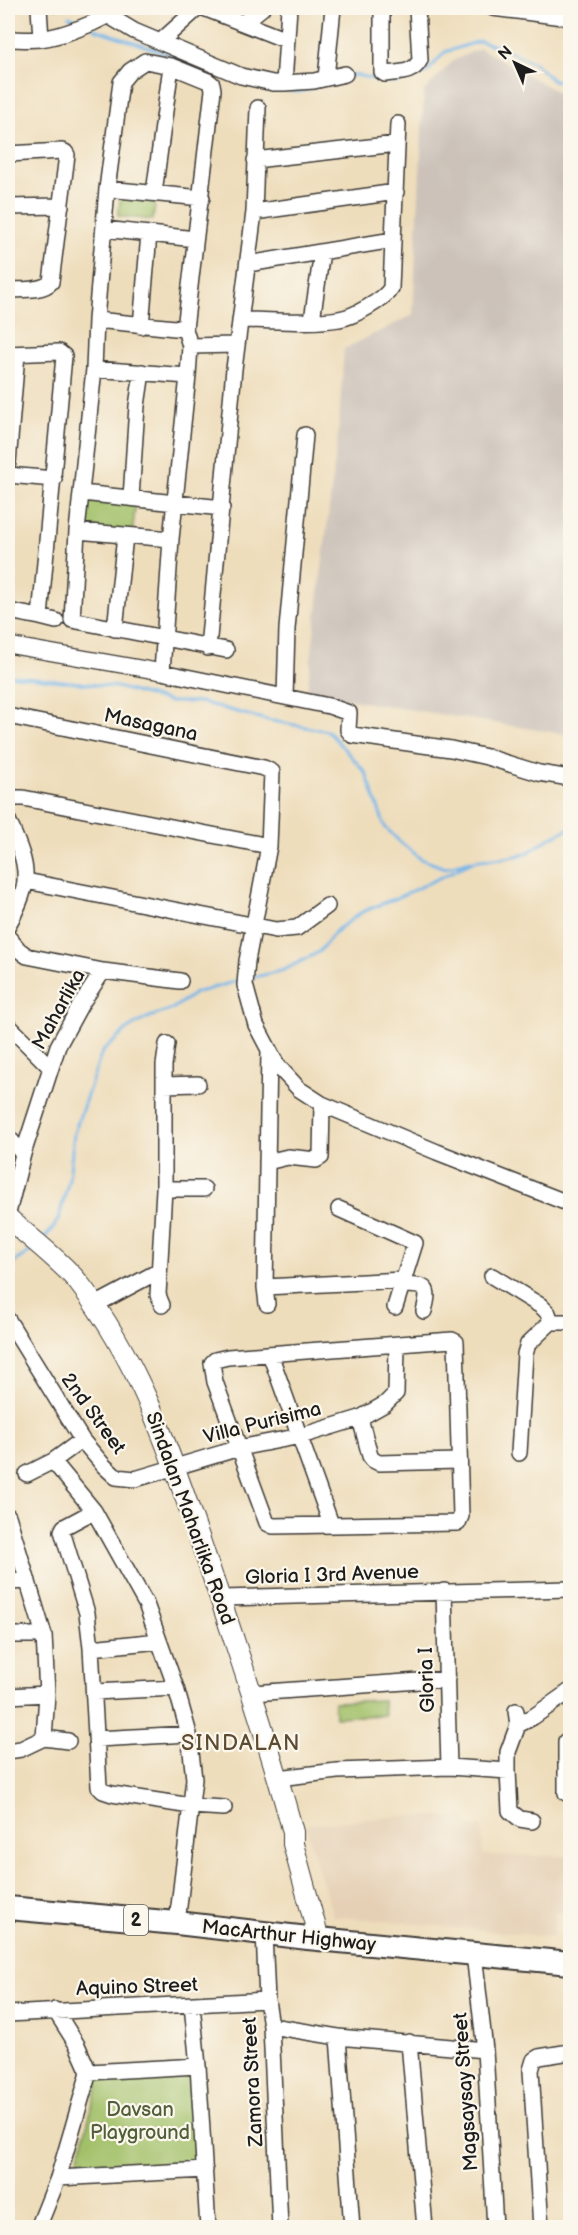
<svg xmlns="http://www.w3.org/2000/svg" width="578" height="2235" font-family="'Balsamiq Sans',sans-serif">
  <style>
    .built { fill: #e5d0b5 }
    .industrial { fill: #ccc2b9 }
    .green { fill: #a1c068; stroke: #5e6e42; stroke-width: 1.5 }
    .lines { fill: none; stroke-linecap: round; stroke-linejoin: round }
    .stream { stroke: #74b6e9; stroke-width: 3 }
    .minor-casing { stroke: #3c3934; stroke-width: 18 }
    .major-casing { stroke: #3c3934; stroke-width: 22 }
    .highway-casing { stroke: #3c3934; stroke-width: 26 }
    .minor { stroke: #fff; stroke-width: 15 }
    .major { stroke: #fff; stroke-width: 20 }
    .highway { stroke: #fff; stroke-width: 22 }
    .labels { text-anchor: middle; stroke-width: 4.5; stroke-linejoin: round; paint-order: stroke }
    .shield { fill: #fbf7ec; stroke: #5f5e5a; stroke-width: 1.5 }
    .shield-label { font-size: 18px; font-weight: bold; fill: #1c1c1c }
    .street-label { font-size: 20px; fill: #1c1c1c; stroke: #fbf7ec }
    .park-label { font-size: 20px; fill: #515e3a; stroke: #fbf7ec }
    .quarter-label { font-size: 22px; letter-spacing: 1.5px; fill: #5d4a32; stroke: #fbf7ec }
  </style>
  <rect width="100%" height="100%" fill="#fbf7ec"/>
  <filter id="ink" filterUnits="userSpaceOnUse"><feTurbulence type="fractalNoise" baseFrequency=".0167" numOctaves="2"/><feDisplacementMap in="SourceGraphic" scale="12" xChannelSelector="R" yChannelSelector="G"/><feConvolveMatrix kernelMatrix="1 2 1 2 8 2 1 2 1" color-interpolation-filters="sRGB"/></filter>
  <filter id="wash" filterUnits="userSpaceOnUse"><feTurbulence type="fractalNoise" baseFrequency=".008" numOctaves="4" result="noise"/><feDisplacementMap in="SourceGraphic" scale="24" xChannelSelector="R" yChannelSelector="G"/><feGaussianBlur stdDeviation="1.35" result="paint"/><feColorMatrix in="noise" values="0 0 0 0 0 0 0 0 0 0 0 0 0 0 0 0 0 1.4 0 .05"/><feComposite in="paint" operator="in"/></filter>
  <g filter="url(#wash)">
    <rect width="100%" height="100%" fill="#edb"/>
    <path class="built" d="M402,1816L466,1817L467,1826H482L483,1855L570,1856V1913L555,1912L553,1937L333,1916L305,1825Z"/>
    <path class="industrial" d="M480,48L559,93L570,95V735L307,693L339,426L344,349L413,315L424,91L453,61Z"/>
    <path class="green" d="M121,194L156,197L153,220L118,216Z
      M83,494L136,500L132,536L79,530Z
      M383,1700L384,1715L335,1717L334,1702Z
      M198,2068L204,2161L74,2175L100,2076Z"/>
    <g class="lines">
      <path class="stream" d="M56,8H57
        M69,16L79,20
        M95,29L157,50L206,69
        M349,77L355,75L394,83L426,73L445,52L480,41L507,50L536,64L553,81L570,80
        M285,90L298,92L313,88
        M8,675L116,687L171,702H200L267,720L328,731L366,773L385,827L399,841L421,859L445,868L471,861
        M478,860L505,858L526,854L550,838L570,828
        M251,978L284,970L319,952L337,930L362,912L399,897L479,859
        M44,1238L52,1230L59,1218L69,1179L74,1133L102,1052L129,1028L147,1018L172,1009L195,993L241,980
        M8,1266L34,1249"/>
    </g>
  </g>
  <g filter="url(#ink)">
    <g class="lines">
      <defs>
        <path id="minor" d="M39,8L41,39
          M104,8L109,16L134,31L241,76L273,83H284L314,81L345,74
          M204,8L286,40
          M382,8V72L385,74C399,72 413,74 420,60L417,8
          M493,8L570,18
          M243,23L262,8
          M8,39C18,39 30,40 40,39C62,36 102,22 118,8
          M160,42L198,8
          M326,78L333,8
          M284,83L289,8
          M8,154L62,151L65,152L67,155L51,282C42,292 20,289 8,290
          M255,160L396,144
          M107,189L202,198
          M154,193L171,66
          M8,207L61,206
          M254,212L396,192
          M104,229L195,239
          M248,264L393,240
          M96,320L185,329
          M240,320C271,320 310,324 339,319C353,317 384,300 391,288L398,124
          M312,320L322,252
          M141,326L149,234
          M190,346L236,345
          M8,354L59,352L64,356L40,617L8,611
          M94,369L188,376
          M8,463L17,354
          M8,475L54,479
          M82,493L222,508
          M131,498L137,406L142,372
          M77,531L171,539
          M40,617L56,621
          M115,629L125,536
          M8,645L162,672L329,706L349,713L348,730L352,735L451,749L487,757L539,773L570,778
          M208,648L234,369L254,212L258,108
          M162,672L171,539L188,376L190,346L185,329L213,90L212,84L208,81L171,66L145,61L130,71L121,82L107,189L96,320L94,369L77,531L72,620L226,650
          M285,697L287,629L305,435
          M8,716L264,768L272,772L269,846L247,961L245,985L256,1025L277,1065L299,1089L322,1104L437,1152L570,1204
          M8,798H23L269,846
          M8,820C15,837 27,860 25,880C25,892 14,915 8,925
          M26,881L276,930L297,928L327,906
          M8,937L19,950L27,956L103,971L180,981
          M8,1025L50,1067
          M164,1085L198,1084
          M8,1137L23,1154
          M267,1162L288,1157L316,1160L321,1157L322,1104
          M164,1189H204
          M339,1209L415,1243L395,1307
          M8,1213L23,1154L58,1046L81,1004L103,971
          M492,1276L541,1306L548,1313L551,1322L528,1344L525,1354L519,1453
          M402,1285C426,1286 431,1285 424,1311
          M265,1287L403,1280
          M267,1304L265,1287L269,1052
          M95,1305L159,1271
          M162,1305L158,1295L164,1189V1065L167,1044
          M8,1320L82,1440L104,1466L116,1477L135,1479L239,1448L301,1436L360,1418L385,1404L396,1393L397,1345
          M551,1322H570
          M452,1340L456,1342L461,1516L458,1523L273,1526L267,1523L215,1382L212,1363L215,1360L228,1357Z
          M270,1354L331,1524
          M360,1418L370,1456L373,1460L379,1463L459,1461
          M53,1461L94,1511L146,1604L176,1688L189,1734L194,1779L177,1923
          M27,1474L53,1461L82,1440
          M94,1511L64,1527L62,1531L87,1613L91,1648L99,1787L103,1791L112,1794L191,1806L224,1808
          M8,1516L44,1635L47,1694L44,1738
          M8,1582L28,1581
          M444,1591L449,1767
          M221,1598L570,1589
          M8,1635H44
          M91,1648L159,1641
          M94,1692L176,1688
          M253,1693L447,1679
          M8,1696L47,1694
          M518,1725L533,1717L570,1691
          M97,1739L189,1734
          M8,1751L21,1749L44,1738L68,1741
          M508,1771V1752L518,1725L516,1711
          M278,1778L337,1771L449,1767L508,1771L510,1811L520,1819L532,1821
          M566,1793V1741H570
          M264,1933L267,2000L271,2026L280,2228
          M474,1954L485,2050L495,2228
          M192,2005L198,2066L208,2228
          M8,2014L267,2000
          M271,2026L338,2037L485,2050
          M338,2037L352,2228
          M409,2042L425,2228
          M89,2072L198,2066
          M58,2178L205,2170
          M38,2228L58,2178L89,2072L77,2045L55,2010
          M541,2228L531,2070L534,2060L539,2057L570,2052"/>
        <path id="major" d="M8,1218C30,1238 59,1259 78,1282C144,1366 176,1470 210,1569C240,1656 269,1743 293,1832V1844L319,1939"/>
        <path id="highway" d="M8,1908L177,1923L308,1938L570,1963"/>
      </defs>
      <use href="#minor" class="minor-casing"/>
      <use href="#major" class="major-casing"/>
      <use href="#highway" class="highway-casing"/>
      <use href="#minor" class="minor"/>
      <use href="#major" class="major"/>
      <use href="#highway" class="highway"/>
    </g>
  </g>
  <g class="labels">
    <rect class="shield" x="124" y="1905" width="24" height="30" rx="4.5"/>
    <g class="shield-label">
      <text x="136" y="1926">2</text>
    </g>
    <g class="street-label">
      <text transform="translate(151 724) rotate(12)" y="7">Masagana</text>
      <text transform="translate(58 1009) rotate(-61)" y="7">Maharlika</text>
      <text transform="translate(94 1413) rotate(54)" y="7">2nd Street</text>
      <text transform="translate(262 1422) rotate(-14)" y="7">Villa Purisima</text>
      <text transform="translate(191 1518) rotate(70)" y="7">Sindalan Maharlika Road</text>
      <text transform="translate(332 1574) rotate(-2)" y="7">Gloria I 3rd Avenue</text>
      <text transform="translate(426 1680) rotate(-92)" y="7">Gloria I</text>
      <text transform="translate(289 1935) rotate(6)" y="7">MacArthur Highway</text>
      <text transform="translate(137 1986) rotate(-2)" y="7">Aquino Street</text>
      <text transform="translate(252 2082) rotate(-93)" y="7">Zamora Street</text>
      <text transform="translate(465 2092) rotate(-94)" y="7">Magsaysay Street</text>
    </g>
    <g class="park-label">
      <text x="140" y="2116">Davsan<tspan x="140" dy="23">Playground</tspan></text>
    </g>
    <g class="quarter-label">
      <text x="241" y="1750">SINDALAN</text>
    </g>
  </g>
  <rect width="578" height="2235" fill="none" stroke="#fbf7ec" stroke-width="30"/>
  <g transform="translate(515 63) rotate(316)" stroke="#fbf7ec" stroke-width="4.5" paint-order="stroke">
  <path d="M0-4.5L10 22L0 15L-10 22Z" fill="#1c1c1c"/>
  <text y="-9" font-size="16" font-weight="bold" text-anchor="middle" fill="#1c1c1c">N</text>
  </g>
</svg>
